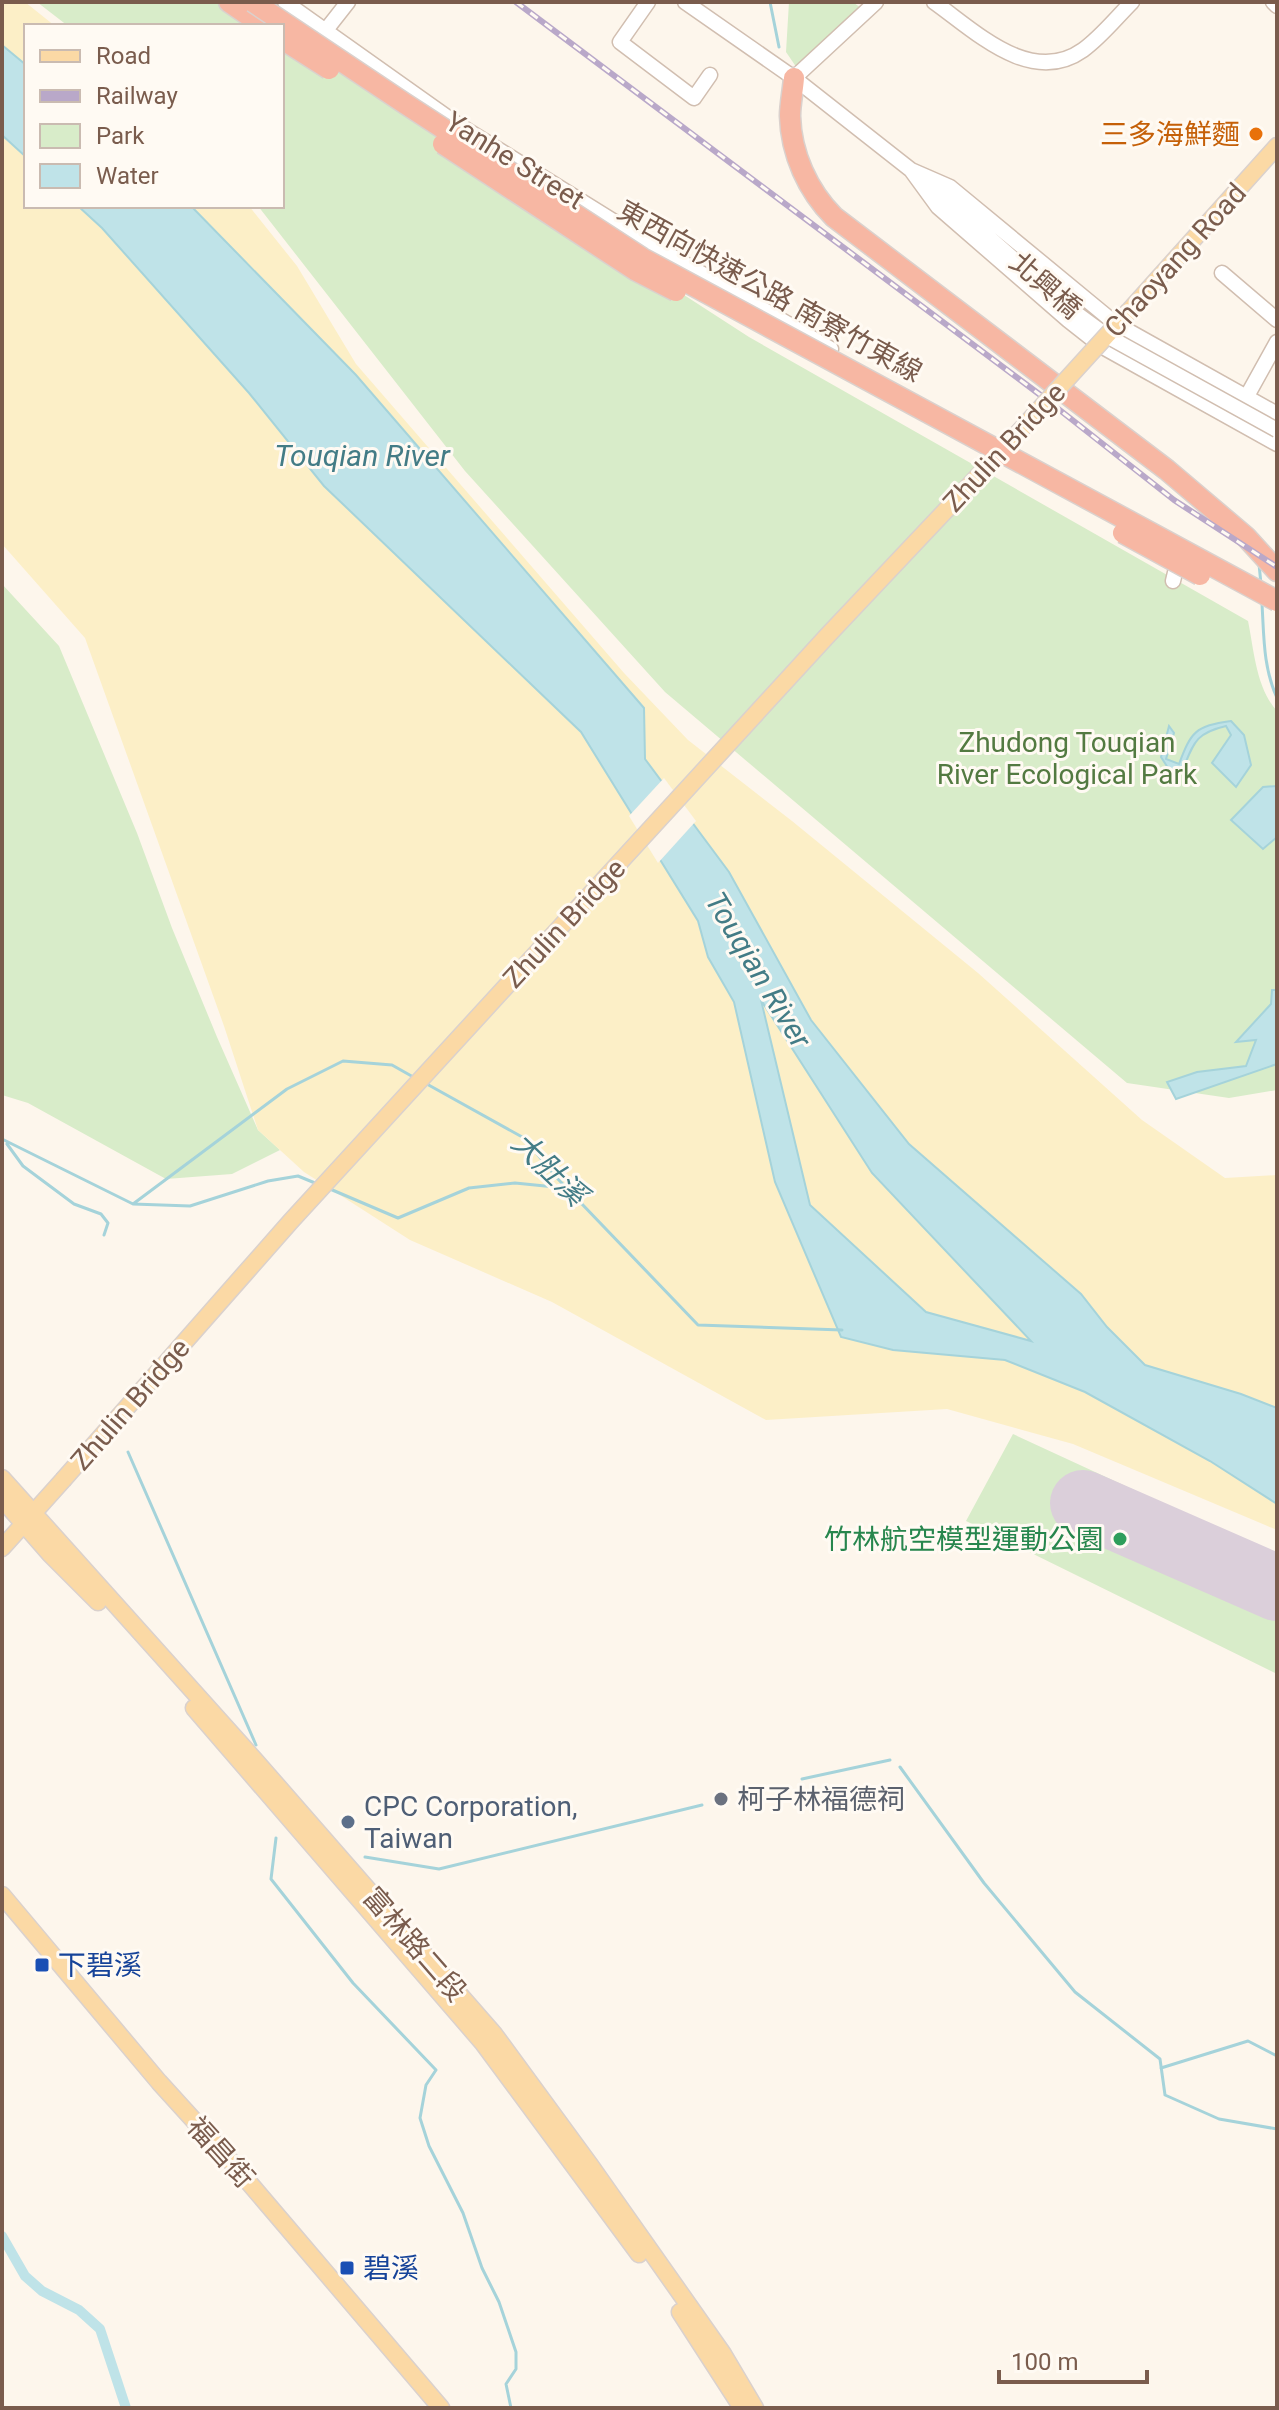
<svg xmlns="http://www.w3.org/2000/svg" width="1279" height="2410" font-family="Roboto,'Noto Sans TC',sans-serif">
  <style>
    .green { fill: #d8ecc9 }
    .sand { fill: #fcefc7 }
    .water { fill: #bfe3e8; stroke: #a5d3da; stroke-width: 2; fill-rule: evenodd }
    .pier { fill: #fdf6ec }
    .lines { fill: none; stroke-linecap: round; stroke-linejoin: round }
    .stream { stroke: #a5d3da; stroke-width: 3 }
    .canal { stroke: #bfe3e8; stroke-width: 10 }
    .runway { stroke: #dbcfda; stroke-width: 66 }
    .minor-casing { stroke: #d1beb0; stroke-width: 17 }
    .major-casing { stroke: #dad1cd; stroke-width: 19 }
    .highway-casing { stroke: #dad1cd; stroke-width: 23 }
    .minor { stroke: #fff; stroke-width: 14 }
    .major { stroke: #fbd9a5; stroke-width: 16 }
    .highway { stroke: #f7b7a3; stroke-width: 20 }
    .rail-casing { stroke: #b9a8c9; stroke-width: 6 }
    .rail { stroke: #fffaf3; stroke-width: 3; stroke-dasharray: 9; stroke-linecap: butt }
    .minor-bridge-casing { stroke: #d1beb0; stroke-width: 17; stroke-linecap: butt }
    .major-bridge-casing { stroke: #dad1cd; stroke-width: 19; stroke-linecap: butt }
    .highway-bridge-casing { stroke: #dad1cd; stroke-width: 23; stroke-linecap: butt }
    .minor-bridge { stroke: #fff; stroke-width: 14 }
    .major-bridge { stroke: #fbd9a5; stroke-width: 16 }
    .highway-bridge { stroke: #f7b7a3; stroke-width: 20 }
    .food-dot { fill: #e8710a; stroke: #fffaf3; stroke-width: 3 }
    .leisure-dot { fill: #2e9e5b; stroke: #fffaf3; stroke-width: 3 }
    .worship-dot { fill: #6b7280; stroke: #fffaf3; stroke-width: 3 }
    .service-dot { fill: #5c6f8a; stroke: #fffaf3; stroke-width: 3 }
    .transit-dot { fill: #1a4fb4; stroke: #fffaf3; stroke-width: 3 }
    .labels { text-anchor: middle; stroke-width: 6; stroke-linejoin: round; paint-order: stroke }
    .food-label { font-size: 28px; fill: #c56008; stroke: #fffaf3; text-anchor: end }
    .street-label { font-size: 28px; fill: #7a5c4d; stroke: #fffaf3 }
    .park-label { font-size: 28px; fill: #537a41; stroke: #fffaf3 }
    .leisure-label { font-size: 28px; fill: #27864d; stroke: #fffaf3; text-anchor: end }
    .worship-label { font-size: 28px; fill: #5b616d; stroke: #fffaf3; text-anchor: start }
    .service-label { font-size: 28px; fill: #4e5e75; stroke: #fffaf3; text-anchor: start }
    .transit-label { font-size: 28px; fill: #164399; stroke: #fffaf3; text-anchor: start }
    .water-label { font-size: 30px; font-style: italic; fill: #437c86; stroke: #fffaf3 }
  </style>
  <rect width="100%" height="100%" fill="#fdf6ec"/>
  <path class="green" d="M37,2H235L269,26H68Z
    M789,2H853L862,9L801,74L786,52Z
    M282,35L749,337L1248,621C1254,650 1256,688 1277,711V1090L1229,1098L1127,1083L665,692L465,471L258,206H282Z
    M2,584L59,646L137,833L172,928L217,1037L258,1130L280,1150L232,1174L166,1179L28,1103L2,1095Z
    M1013,1434L1277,1556V1674L966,1521Z"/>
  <path class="sand" d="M2,2H25L55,26H26V206H249L297,266L356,364L624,673L688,740L792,821L978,973L1142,1120L1225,1178L1277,1175V1530L1073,1444L947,1409L766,1420L552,1302L410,1240L304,1172L258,1130L224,1026L85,638L2,544Z"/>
  <path class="water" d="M2,45L26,65V157L2,135Z
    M78,206H191L356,375L644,708L645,759L729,872L811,1020L909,1144L1081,1294L1107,1327L1145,1365L1241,1394L1277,1408V1504L1210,1461L1085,1392L1005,1360L893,1350L841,1337L775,1182L734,1002L708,957L698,921L581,732L324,486L249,393L102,228ZM761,1000L872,1173L1031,1341L926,1312L810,1205Z
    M1231,721L1244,735L1251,765L1236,787L1212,763L1231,735L1226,726C1196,733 1194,742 1183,769L1170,771L1161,757L1169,726L1174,733L1166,759L1179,764C1191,732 1195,726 1231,721Z
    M1277,786V837L1263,849L1231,820L1263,787Z
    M1272,990H1277V1064L1176,1099L1167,1082L1197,1072L1246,1066L1256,1040L1236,1042L1271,1004Z"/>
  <path class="pier" d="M664,778L696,821L658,863L629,816Z"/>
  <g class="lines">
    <path class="stream" d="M770,2L779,47
      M1259,564L1261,584
      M1262,604C1264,636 1263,667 1277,698
      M425,1083L524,1138L557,1178L698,1325L842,1330
      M2,1139L133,1204L287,1089L343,1061L392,1065L415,1078
      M7,1144L23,1166L74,1204L101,1214L108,1223L104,1235
      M330,1189L398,1218L469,1188L515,1183L565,1188
      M133,1204L190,1206L268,1181L298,1176L315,1183
      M128,1452L256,1745
      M900,1767L984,1883L1075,1992L1160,2059L1165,2095L1219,2119L1277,2129
      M802,1779L890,1760
      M276,1838L271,1879L353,1983L436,2070L426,2085L420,2118L429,2146L463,2213L482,2268L499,2302L516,2352V2369L506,2384L511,2408
      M365,1857L439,1869L702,1805
      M1161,2068L1248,2041L1277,2056"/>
    <path class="canal" d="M2,2236L25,2276L42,2291L79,2310L100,2329L126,2408"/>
    <path class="runway" d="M1083,1503L1277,1588"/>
    <defs>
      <path id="minor" d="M285,2L454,122L634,234L831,349
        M648,2L620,42L694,98L710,75
        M685,2L794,78L911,170L950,187L1116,324L1277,414
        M934,2C975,31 1031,87 1083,50C1101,37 1116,18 1132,2
        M1273,2L1277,6
        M326,30L348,2
        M794,78L876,2
        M911,170L938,207L1068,320L1101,346L1277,444
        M927,183L1073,311L1107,336
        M1222,273L1277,320
        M1242,405L1277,342
        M1173,581L1179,556"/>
      <path id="major" d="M1129,311L1277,146
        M2,1478L253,1758L494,2034L590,2165L723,2354L755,2408
        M2,1499L50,1554L98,1602
        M2,1548L63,1480
        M194,1708L483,2043L639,2254
        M2,1895L159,2082L228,2158L441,2408
        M680,2312L742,2408"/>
      <path id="highway" d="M229,2L264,26
        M794,78C793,91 790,104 790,116C791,154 808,191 834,217L1167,470L1246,537L1277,571"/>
    </defs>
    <use href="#minor" class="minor-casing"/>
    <use href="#major" class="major-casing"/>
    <use href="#highway" class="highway-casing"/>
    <use href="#minor" class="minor"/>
    <use href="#major" class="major"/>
    <use href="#highway" class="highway"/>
    <defs>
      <path id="rail" d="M516,2L1047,400L1174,500L1277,567"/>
    </defs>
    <use href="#rail" class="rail-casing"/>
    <use href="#rail" class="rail"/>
    <defs>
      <path id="minor-bridge" d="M1107,336L1277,430"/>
      <path id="major-bridge" d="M63,1480L291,1221L828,635L998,455L1129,311"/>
      <path id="highway-bridge" d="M253,2L404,103L642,258L1277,601
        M282,39L329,69
        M443,144L635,270L676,291
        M1123,533L1200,575"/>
    </defs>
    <use href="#minor-bridge" class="minor-bridge-casing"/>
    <use href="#major-bridge" class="major-bridge-casing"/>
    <use href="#highway-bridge" class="highway-bridge-casing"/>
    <use href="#minor-bridge" class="minor-bridge"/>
    <use href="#major-bridge" class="major-bridge"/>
    <use href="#highway-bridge" class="highway-bridge"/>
  </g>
  <circle class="food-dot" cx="1256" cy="134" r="8"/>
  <circle class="leisure-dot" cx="1120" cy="1539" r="8"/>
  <circle class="worship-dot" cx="721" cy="1799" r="8"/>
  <circle class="service-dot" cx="348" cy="1822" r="8"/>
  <g class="transit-dot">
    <rect x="34" y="1957" width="16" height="16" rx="4"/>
    <rect x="339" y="2260" width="16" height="16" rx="4"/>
  </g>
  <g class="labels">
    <g class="food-label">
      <text x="1240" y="144">三多海鮮麵</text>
    </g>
    <g class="street-label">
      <text transform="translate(515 160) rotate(32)" y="10">Yanhe Street</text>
      <text transform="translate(1175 260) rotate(-48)" y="10">Chaoyang Road</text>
      <text transform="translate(1046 285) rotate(41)" y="10">北興橋</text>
      <text transform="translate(770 291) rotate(29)" y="10">東西向快速公路 南寮竹東線</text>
      <text transform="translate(1004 447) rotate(-47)" y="10">Zhulin Bridge</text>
      <text transform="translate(564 923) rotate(-47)" y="10">Zhulin Bridge</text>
      <text transform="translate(130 1404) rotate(-49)" y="10">Zhulin Bridge</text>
      <text transform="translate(415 1944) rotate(49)" y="10">富林路二段</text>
      <text transform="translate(221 2152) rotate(48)" y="10">福昌街</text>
    </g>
    <g class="park-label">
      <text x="1067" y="752">Zhudong Touqian<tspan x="1067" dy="32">River Ecological Park</tspan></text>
    </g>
    <g class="leisure-label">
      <text x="1104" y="1549">竹林航空模型運動公園</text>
    </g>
    <g class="worship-label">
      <text x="737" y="1809">柯子林福德祠</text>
    </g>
    <g class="service-label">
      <text x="364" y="1816">CPC Corporation,<tspan x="364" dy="32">Taiwan</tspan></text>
    </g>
    <g class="transit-label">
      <text x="58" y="1975">下碧溪</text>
      <text x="363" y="2278">碧溪</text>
    </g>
    <g class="water-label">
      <text x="362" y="466">Touqian River</text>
      <text transform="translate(758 970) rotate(59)" y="10">Touqian River</text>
      <text transform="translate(549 1169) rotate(44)" y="10">大肚溪</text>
    </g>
  </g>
  <rect width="1279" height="2410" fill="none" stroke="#7a5c4d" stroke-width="8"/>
  <rect x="24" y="24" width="260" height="184" fill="#fffaf3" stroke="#cabbb1" stroke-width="2"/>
  <rect x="40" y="50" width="40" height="12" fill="#fbd9a5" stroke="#cabbb1" stroke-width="2"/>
  <text x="96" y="64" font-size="24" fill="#7a5c4d">Road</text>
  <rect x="40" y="90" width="40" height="12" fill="#b9a8c9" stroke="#cabbb1" stroke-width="2"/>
  <text x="96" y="104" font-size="24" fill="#7a5c4d">Railway</text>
  <rect x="40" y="124" width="40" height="24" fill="#d8ecc9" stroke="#cabbb1" stroke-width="2"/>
  <text x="96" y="144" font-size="24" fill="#7a5c4d">Park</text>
  <rect x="40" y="164" width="40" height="24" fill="#bfe3e8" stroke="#cabbb1" stroke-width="2"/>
  <text x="96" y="184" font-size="24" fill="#7a5c4d">Water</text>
  <path d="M999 2370v12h148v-12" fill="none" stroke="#7a5c4d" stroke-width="4"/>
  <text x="1011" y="2370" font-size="24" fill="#7a5c4d" stroke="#fffaf3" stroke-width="6" paint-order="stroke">100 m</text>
</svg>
